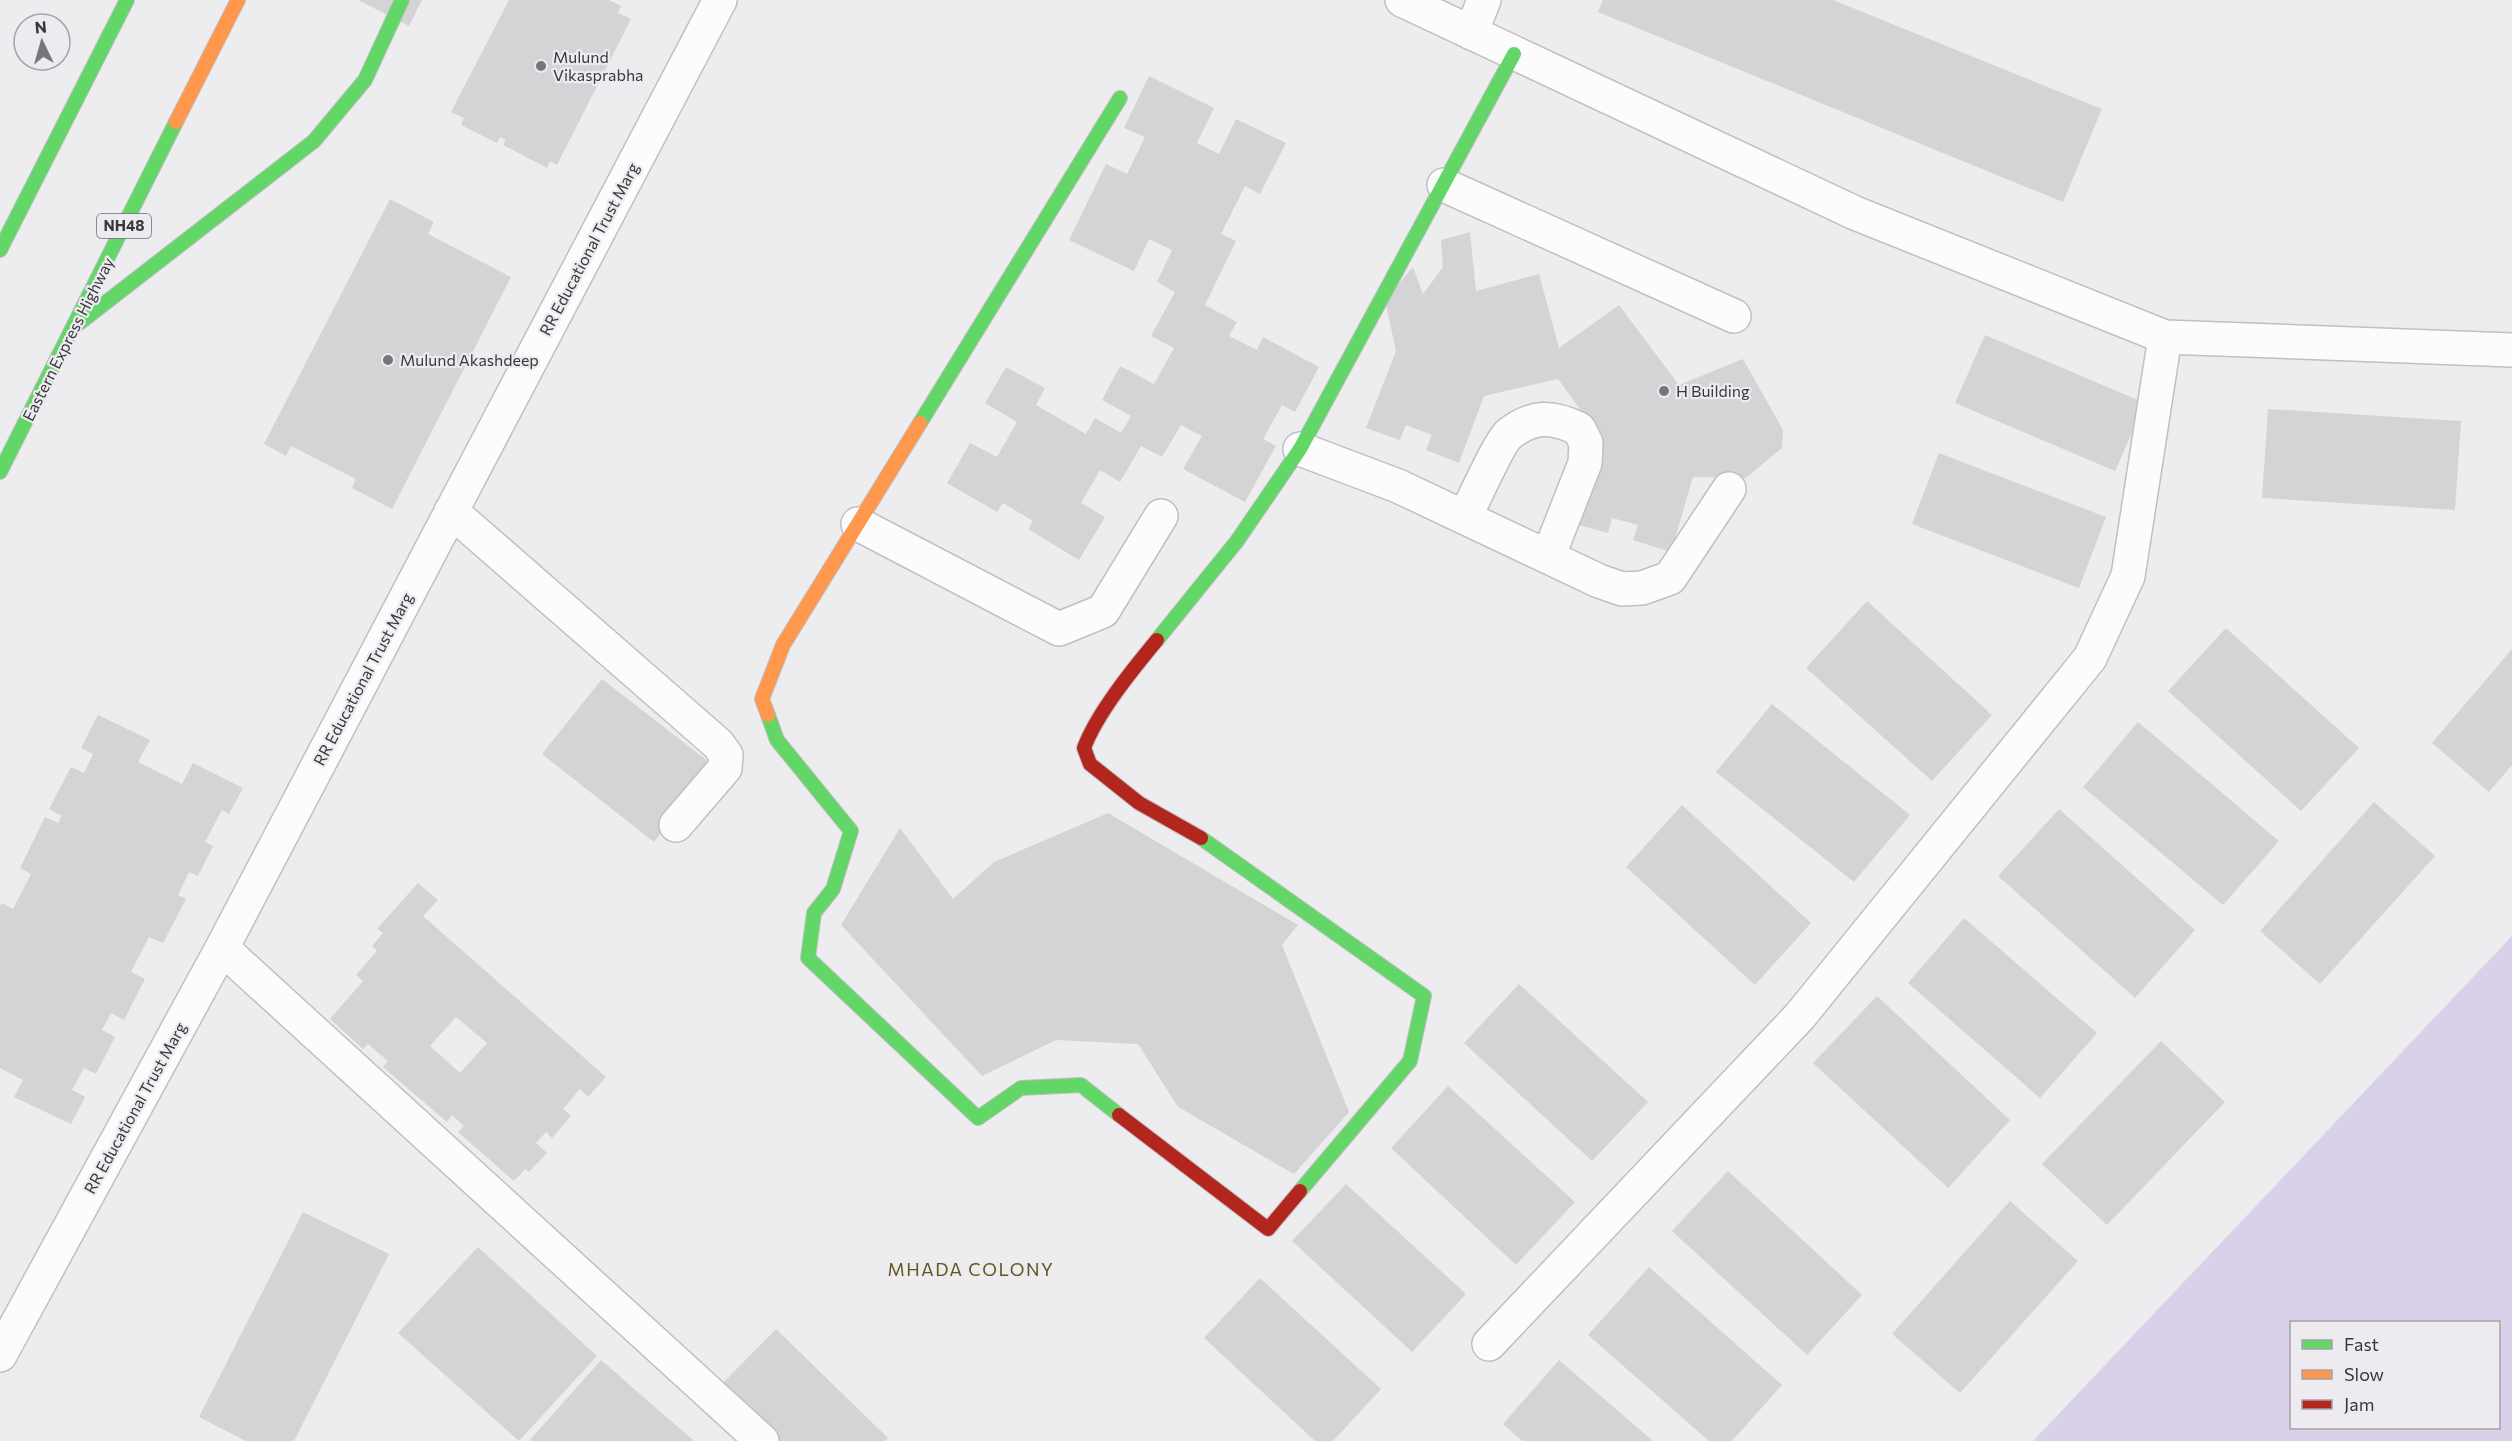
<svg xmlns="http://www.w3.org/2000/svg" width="2512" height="1441" font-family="Commissioner,sans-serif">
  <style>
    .green { fill: #d9d1ea; fill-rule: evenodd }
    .building { fill: #d4d3d6; fill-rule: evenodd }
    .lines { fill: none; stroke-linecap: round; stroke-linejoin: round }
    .street-casing { stroke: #c0bfc2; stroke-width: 36 }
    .fast-casing { stroke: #c0bfc2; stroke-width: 16 }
    .slow-casing { stroke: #c0bfc2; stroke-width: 16 }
    .jam-casing { stroke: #c0bfc2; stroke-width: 16 }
    .street { stroke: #fcfcfd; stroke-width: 33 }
    .fast { stroke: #63d668; stroke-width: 14 }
    .slow { stroke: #ff974d; stroke-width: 14 }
    .jam { stroke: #b3261e; stroke-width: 14 }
    .poi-dot { fill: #777779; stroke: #edebf0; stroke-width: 2 }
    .labels { text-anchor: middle; stroke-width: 4.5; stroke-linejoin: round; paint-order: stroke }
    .shield { fill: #edebf0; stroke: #6e6e71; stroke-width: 1.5 }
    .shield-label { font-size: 15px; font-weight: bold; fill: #38383a }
    .poi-label { font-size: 16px; fill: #38383a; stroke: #edebf0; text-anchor: start }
    .street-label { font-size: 16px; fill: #38383a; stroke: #edebf0 }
    .neighbourhood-label { font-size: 18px; letter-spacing: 1.5px; fill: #61581b; stroke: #edebf0 }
  </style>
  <rect width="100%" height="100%" fill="#edecef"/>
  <path class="green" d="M2512,936V1441H2033ZM2292,1322H2498V1428H2292Z"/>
  <path class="building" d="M358,0H422L409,26Z
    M509,0H609L621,6L618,13L631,19L557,165L550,161L547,168L503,145L506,140L500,137L497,143L461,125L464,118L451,112Z
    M1603,0H1833L2102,109L2063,202L1598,12Z
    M1149,76L1214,108L1197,143L1219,154L1236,119L1286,143L1260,194L1245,186L1221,234L1236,241L1205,305L1237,322L1229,336L1257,350L1263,337L1319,367L1295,412L1282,405L1263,439L1276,446L1245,502L1183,469L1202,436L1181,425L1162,457L1141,446L1120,482L1100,470L1081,503L1105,517L1079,560L1028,529L1033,521L1003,503L997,512L947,483L970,443L997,457L1017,422L985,403L1006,367L1045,388L1036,405L1086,434L1095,418L1121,433L1131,416L1102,400L1120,366L1154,384L1174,348L1151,336L1175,292L1157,282L1172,250L1149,239L1134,271L1069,240L1106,164L1127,174L1145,137L1124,128Z
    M390,199L434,222L428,234L511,277L392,509L352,488L356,479L291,446L286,456L264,444Z
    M1470,232L1476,291L1539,274L1559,348L1619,305L1679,385L1743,359L1783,430L1782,448L1746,478L1693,477L1671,552L1633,540L1638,525L1612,518L1608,533L1579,525L1603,441L1558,379L1484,396L1459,463L1426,450L1432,435L1406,425L1400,440L1366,428L1396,351L1385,300L1413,267L1423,294L1443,267L1441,240Z
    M1985,335L2145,403L2115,471L1955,403Z
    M2268,409L2461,421L2455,510L2262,498Z
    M1939,453L2106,517L2079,588L1912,524Z
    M1867,601L1992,715L1932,781L1806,668Z
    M2226,628L2359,748L2301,811L2168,691Z
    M2512,649V765L2489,792L2432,743Z
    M602,679L714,766L654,842L542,754Z
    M1772,704L1910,815L1854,882L1716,772Z
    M98,715L150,740L138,762L182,784L193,763L243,788L229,814L222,810L205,842L213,846L198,876L189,872L178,895L186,899L163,943L149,937L131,972L145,979L124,1020L111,1013L102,1030L115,1037L96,1074L84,1068L72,1090L85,1097L71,1124L14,1097L23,1080L0,1068V906L2,903L13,909L31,874L20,868L45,817L58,823L62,816L49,809L71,767L84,773L93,754L81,748Z
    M2138,722L2279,841L2223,905L2083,787Z
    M2374,802L2435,856L2320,984L2260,931Z
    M1682,805L1811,923L1755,985L1626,867Z
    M2059,809L2195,930L2135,998L1998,876Z
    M1108,813L1298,925L1282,945L1349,1112L1294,1174L1178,1107L1138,1044L1056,1040L982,1076L841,925L900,828L953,899L994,862Z
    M418,883L438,900L423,916L606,1077L588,1097L580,1089L563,1109L571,1116L552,1138L546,1132L536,1143L547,1153L529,1172L525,1169L514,1181L458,1132L464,1126L452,1115L447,1122L383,1067L388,1061L368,1044L363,1049L330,1019L363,981L356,975L377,951L372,946L383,933L377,929ZM456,1017L487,1043L460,1073L430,1046Z
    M1964,918L2097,1033L2040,1098L1908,983Z
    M1519,984L1648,1102L1592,1161L1464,1043Z
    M1877,996L2010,1120L1948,1188L1813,1063Z
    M2161,1041L2225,1102L2107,1225L2042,1164Z
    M1448,1086L1575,1202L1516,1265L1391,1148Z
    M1728,1171L1862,1295L1807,1355L1672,1231Z
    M1346,1184L1466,1294L1412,1352L1292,1241Z
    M2010,1201L2078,1261L1960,1393L1892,1334Z
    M303,1212L389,1254L294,1441H246L199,1417Z
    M478,1247L597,1356L519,1441L398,1333Z
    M1649,1267L1782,1385L1732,1441H1709L1588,1335Z
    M1260,1278L1381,1389L1333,1441H1315L1204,1338Z
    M776,1329L888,1438L885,1441H768L716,1390Z
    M601,1360L694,1441H529Z
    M1559,1360L1653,1441H1522L1503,1424Z"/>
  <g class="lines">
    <defs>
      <path id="street" d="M1402,0L1855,213L2165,337L2512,350
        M1471,33L1484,0
        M1444,185L1734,316
        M1300,449L1398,486L1599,581L1622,589L1642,588L1670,578L1729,489
        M451,511L718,744L726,755L725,768L676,825
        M1465,517C1472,503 1500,441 1509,434C1533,415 1553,416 1579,429L1586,443L1585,463L1548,557
        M858,524L1059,629L1103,611L1161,516
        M222,948L762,1441
        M1489,1344L1800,1016L2090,658L2128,576L2165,337
        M0,1355L222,948L720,0"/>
      <path id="fast" d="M0,250L127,0
        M73,328L314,141L365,80L402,0
        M920,423L1120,98
        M0,472L176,122
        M1157,640L1237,541L1300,449L1514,54
        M768,715L777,740L851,831L833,889L814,913L808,958L978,1118L1021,1088L1081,1085L1119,1115
        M1201,838L1424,996L1410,1061L1300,1191"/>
      <path id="slow" d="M176,122L238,0
        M768,715L762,699L783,645L920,423"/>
      <path id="jam" d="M1157,640C1133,669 1097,713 1084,748L1090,764L1139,803L1201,838
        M1119,1115L1268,1229L1300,1191"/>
    </defs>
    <use href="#street" class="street-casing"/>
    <use href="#fast" class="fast-casing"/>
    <use href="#slow" class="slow-casing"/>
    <use href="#jam" class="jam-casing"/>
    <use href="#street" class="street"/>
    <use href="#fast" class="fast"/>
    <use href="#slow" class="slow"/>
    <use href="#jam" class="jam"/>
  </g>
  <g class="poi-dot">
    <circle cx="541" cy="66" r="6"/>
    <circle cx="388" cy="360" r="6"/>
    <circle cx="1664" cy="391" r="6"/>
  </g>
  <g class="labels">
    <rect class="shield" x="97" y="214" width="54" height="24" rx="4.5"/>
    <g class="shield-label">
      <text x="124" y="231">NH48</text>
    </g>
    <g class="poi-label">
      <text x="553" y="63">Mulund<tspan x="553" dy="18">Vikasprabha</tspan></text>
      <text x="400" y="366">Mulund Akashdeep</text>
      <text x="1676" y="397">H Building</text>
    </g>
    <g class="street-label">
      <text transform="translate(589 249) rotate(-62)" y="6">RR Educational Trust Marg</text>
      <text transform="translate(68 339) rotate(-63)" y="6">Eastern Express Highway</text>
      <text transform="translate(363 679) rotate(-62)" y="6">RR Educational Trust Marg</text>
      <text transform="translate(135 1108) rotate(-61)" y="6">RR Educational Trust Marg</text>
    </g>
    <g class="neighbourhood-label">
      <text x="971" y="1276">MHADA COLONY</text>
    </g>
  </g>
  <rect x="2290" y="1321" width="210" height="108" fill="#edebf0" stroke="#a5a3a7" stroke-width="1.5"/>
  <rect x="2302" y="1340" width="30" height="9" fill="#63d668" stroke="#a5a3a7" stroke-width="1.5"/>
  <text x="2344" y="1351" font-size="18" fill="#38383a">Fast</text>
  <rect x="2302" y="1370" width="30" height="9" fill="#ff974d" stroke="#a5a3a7" stroke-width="1.5"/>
  <text x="2344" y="1381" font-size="18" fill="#38383a">Slow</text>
  <rect x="2302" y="1400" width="30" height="9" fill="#b3261e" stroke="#a5a3a7" stroke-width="1.5"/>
  <text x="2344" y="1411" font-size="18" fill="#38383a">Jam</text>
  <g transform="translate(42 42) rotate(355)"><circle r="28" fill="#edebf0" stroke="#a5a3a7" stroke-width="1.5"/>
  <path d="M0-4.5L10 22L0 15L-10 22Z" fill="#777779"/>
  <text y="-9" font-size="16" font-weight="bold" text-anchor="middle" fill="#38383a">N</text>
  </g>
</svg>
